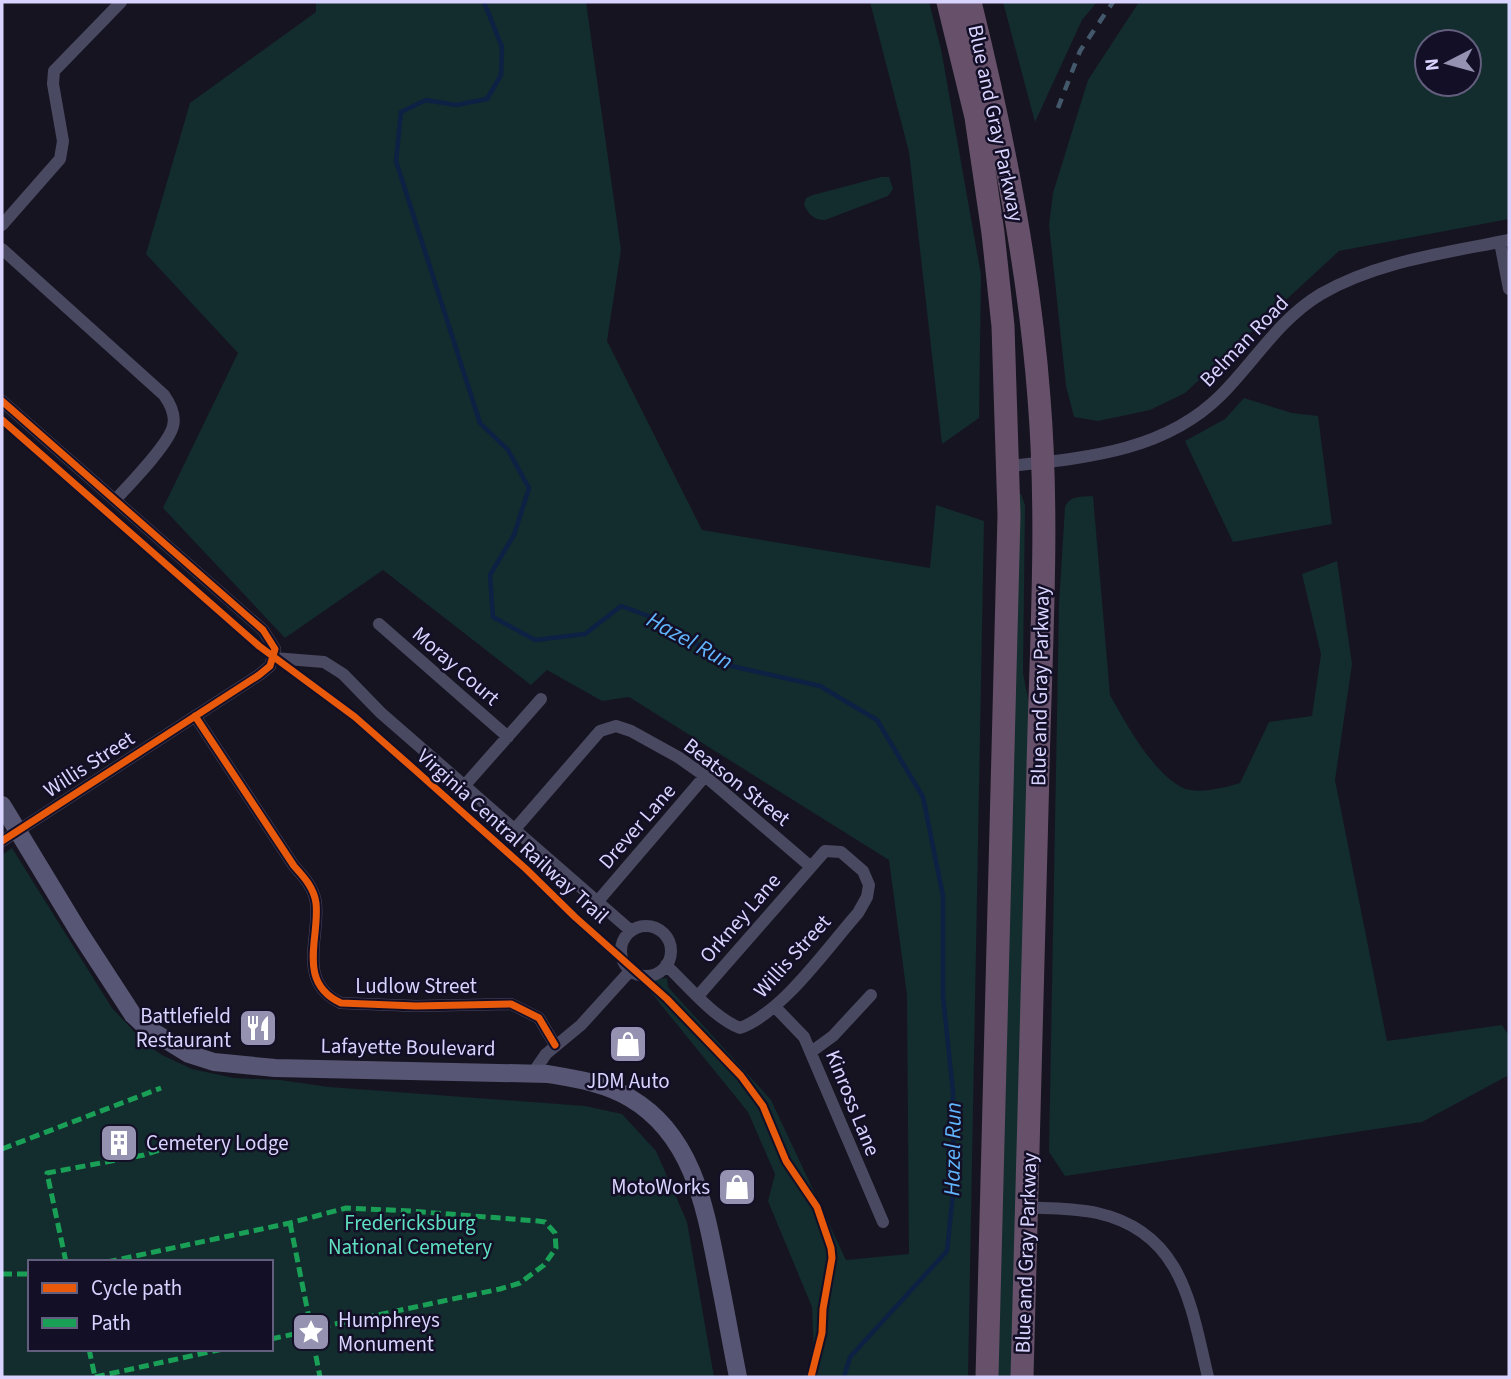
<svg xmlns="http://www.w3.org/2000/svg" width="1511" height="1379" font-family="'Source Sans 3',sans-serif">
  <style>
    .green { fill: #132c2d; fill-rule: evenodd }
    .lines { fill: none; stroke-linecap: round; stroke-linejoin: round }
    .stream { stroke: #0d2144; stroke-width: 4.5 }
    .street { stroke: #4a4962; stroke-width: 12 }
    .secondary { stroke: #575674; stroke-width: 18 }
    .highway { stroke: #67516a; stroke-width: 23 }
    .rail { stroke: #43596b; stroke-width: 4.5; stroke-dasharray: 10 9; stroke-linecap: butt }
    .quiet { stroke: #1a9f57; stroke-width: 5; stroke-dasharray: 10 5; stroke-linecap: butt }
    .cycleway-casing { stroke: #130f26; stroke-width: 11 }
    .cycleway { stroke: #e8590c; stroke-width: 7 }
    .labels { text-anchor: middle; stroke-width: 5; stroke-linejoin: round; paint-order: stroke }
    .street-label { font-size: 21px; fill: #d9d4ff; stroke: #130f26 }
    .poi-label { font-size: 21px; fill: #d9d4ff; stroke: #130f26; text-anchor: end }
    .park-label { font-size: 21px; fill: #5fe0c0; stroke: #130f26 }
    .water-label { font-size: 23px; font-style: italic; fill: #62b6ff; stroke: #130f26 }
  </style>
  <rect width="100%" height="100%" fill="#161421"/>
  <path class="green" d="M316,2H586L621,250L607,341L702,530L930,568L936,505L984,521L968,1377H804L814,1356L812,1307L768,1201L775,1174L748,1112L641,980L667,978L668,987L771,1100L846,1260L909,1254L907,995L889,860L629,697L602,701L547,670L531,685L383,570L285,638L163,508L238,353L146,254L190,103L316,12Z
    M870,2H929L941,49L981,275L979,418L942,444L909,152Z
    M1003,2H1097L1082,20L1035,122Z
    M1139,2H1509V219L1339,251L1185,393L1150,410L1098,421L1074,417L1066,386L1049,225L1053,193L1088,80ZM1427,42H1469V84H1427Z
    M881,177H889L893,189L888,196L825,220C813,220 808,214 804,204L806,198L813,195Z
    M1244,398L1292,413L1318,416L1332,524L1233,542L1185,441L1225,419Z
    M1019,494H1021L1025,505L1023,673L1029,704L1013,1377H994Z
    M1093,496L1110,695C1126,724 1152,771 1181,787C1195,795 1225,788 1240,783L1269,722L1312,716L1321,654L1302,574L1337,561L1352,664L1335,780L1387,1041L1502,1025L1509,1036V1075L1422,1122L1065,1176L1049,1152L1059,604L1065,507C1070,495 1082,497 1093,496Z
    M12,848L112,1008L145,1043L162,1055L192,1069L234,1078L280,1080L329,1087L585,1106L622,1114L656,1151L687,1222L714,1377H2V855ZM30,1262H271V1349H30Z"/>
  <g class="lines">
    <path class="stream" d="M484,2L502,47L501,75L487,99L456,105L426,100L401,112L396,161L480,423L508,450L529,488L514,535L490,575L493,617L535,640L585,634L621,606L665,622L727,665L820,686L877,720L923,797L943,896V996L953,1092L954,1184L947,1251L850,1357L844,1377"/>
    <path class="street" d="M2,225L60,159L63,141L53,84L54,71L121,2
      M1500,242L1509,289
      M2,249L164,395C171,405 176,415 173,426C169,444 129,485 115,500
      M2,401L263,630L275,649L270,666L259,675L2,841
      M1009,466C1084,458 1164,452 1221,395C1255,361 1279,319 1321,294C1378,261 1446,253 1509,240
      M379,624L508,737
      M274,658L324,662L343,674L381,713L630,930
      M195,716L294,866C304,877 314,888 316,903C320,938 296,982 341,1003L416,1006L511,1004L539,1018L555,1045
      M465,785L541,699
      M515,829L600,731L616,726L631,731L678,757L705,776L811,867
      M598,901L705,776
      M621 951a25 25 0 1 1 50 0a25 25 0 1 1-50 0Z
      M666,965C687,985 714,1018 740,1028C783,1012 827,948 858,913L867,897L869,885L863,871L841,852L825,851L698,996
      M776,1008L804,1037L883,1222
      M811,1052L833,1036L871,995
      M533,1073L546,1054L581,1025L630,971
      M1027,1207C1050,1209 1074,1208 1097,1213C1183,1232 1191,1306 1208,1377"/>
    <path class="secondary" d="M2,805L79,932L133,1015L147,1028L189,1054L214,1062L275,1068L548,1074C577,1079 605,1083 630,1098C693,1135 705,1207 718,1273C725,1307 731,1342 738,1377"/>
    <path class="highway" d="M948,2L976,117L993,233L1003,326L1009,515L987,1377
      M970,2C1002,131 1029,265 1039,398C1049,520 1041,644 1038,766C1034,970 1028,1174 1022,1377"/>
    <path class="rail" d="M1058,108L1080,51L1113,2"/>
    <path class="quiet" d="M2,1149L161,1088
      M290,1223L309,1318
      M66,1262L47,1173L144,1155L178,1144
      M107,1262L290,1223L346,1208L410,1211L538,1221L545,1222L555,1233L556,1248L544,1265L520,1283L500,1289L321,1327
      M2,1274H30
      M299 1330a11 11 0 1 1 22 0a11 11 0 1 1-22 0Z
      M271,1339L299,1333
      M313,1341L320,1377
      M89,1349L95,1377
      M95,1377L223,1349"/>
    <defs>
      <path id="cycleway" d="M2,401L263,630L275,649L270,666L259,675L2,841
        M2,420L259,646L355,717L415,770L526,869L575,917L667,999L741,1076L763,1106L786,1161L817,1207L831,1248L832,1258L823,1309L822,1333L811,1377
        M195,716L294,866C304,877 314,888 316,903C320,938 296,982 341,1003L416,1006L511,1004L539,1018L555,1045"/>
    </defs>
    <use href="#cycleway" class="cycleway-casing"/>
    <use href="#cycleway" class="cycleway"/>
  </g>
  <defs>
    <symbol id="restaurant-square" viewBox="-11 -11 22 22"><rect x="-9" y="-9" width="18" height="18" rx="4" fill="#9591b1" stroke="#130f26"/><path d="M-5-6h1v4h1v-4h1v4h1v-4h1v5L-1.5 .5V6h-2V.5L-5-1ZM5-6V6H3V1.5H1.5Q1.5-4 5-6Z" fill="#fff"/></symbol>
    <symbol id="shop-square" viewBox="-11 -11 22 22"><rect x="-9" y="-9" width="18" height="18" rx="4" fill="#9591b1" stroke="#130f26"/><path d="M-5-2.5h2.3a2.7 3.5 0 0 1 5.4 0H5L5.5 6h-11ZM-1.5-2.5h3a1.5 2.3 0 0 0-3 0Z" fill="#fff"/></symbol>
    <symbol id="building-square" viewBox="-11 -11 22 22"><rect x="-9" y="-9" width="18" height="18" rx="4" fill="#9591b1" stroke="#130f26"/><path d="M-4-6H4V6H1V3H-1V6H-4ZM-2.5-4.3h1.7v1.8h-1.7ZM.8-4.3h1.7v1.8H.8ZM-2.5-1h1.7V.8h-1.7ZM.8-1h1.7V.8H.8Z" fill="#fff"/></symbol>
    <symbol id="sight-square" viewBox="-11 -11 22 22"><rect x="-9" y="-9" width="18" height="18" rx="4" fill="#9591b1" stroke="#130f26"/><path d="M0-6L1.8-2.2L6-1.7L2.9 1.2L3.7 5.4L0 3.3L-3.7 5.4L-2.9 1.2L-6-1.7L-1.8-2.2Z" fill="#fff"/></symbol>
  </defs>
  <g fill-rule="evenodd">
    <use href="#restaurant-square" x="236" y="1006" width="44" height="44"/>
    <use href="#shop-square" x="606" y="1022" width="44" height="44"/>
    <use href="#building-square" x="97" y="1121" width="44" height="44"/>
    <use href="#shop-square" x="715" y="1165" width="44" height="44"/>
    <use href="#sight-square" x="289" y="1310" width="44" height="44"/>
  </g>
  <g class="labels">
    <g class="street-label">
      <text transform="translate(996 123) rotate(78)" y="7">Blue and Gray Parkway</text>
      <text transform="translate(1244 341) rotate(-46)" y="7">Belman Road</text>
      <text transform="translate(456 666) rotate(41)" y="7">Moray Court</text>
      <text transform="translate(1040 686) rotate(-89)" y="7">Blue and Gray Parkway</text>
      <text transform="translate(89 764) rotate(-33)" y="7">Willis Street</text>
      <text transform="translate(737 782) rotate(38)" y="7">Beatson Street</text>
      <text transform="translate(637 826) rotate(-49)" y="7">Drever Lane</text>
      <text transform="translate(513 836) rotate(42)" y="7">Virginia Central Railway Trail</text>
      <text transform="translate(740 918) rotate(-49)" y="7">Orkney Lane</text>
      <text transform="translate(792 956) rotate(-48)" y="7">Willis Street</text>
      <text x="416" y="993">Ludlow Street</text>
      <text transform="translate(408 1047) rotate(1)" y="7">Lafayette Boulevard</text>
      <text transform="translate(853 1103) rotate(68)" y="7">Kinross Lane</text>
      <text transform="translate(1026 1253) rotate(-88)" y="7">Blue and Gray Parkway</text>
    </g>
    <g class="poi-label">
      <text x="231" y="1023">Battlefield<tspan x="231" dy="24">Restaurant</tspan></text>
      <text x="628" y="1088" text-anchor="middle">JDM Auto</text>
      <text x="146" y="1150" text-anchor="start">Cemetery Lodge</text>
      <text x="710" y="1194">MotoWorks</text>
      <text x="338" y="1327" text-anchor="start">Humphreys<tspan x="338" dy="24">Monument</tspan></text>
    </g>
    <g class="park-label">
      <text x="410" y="1230">Fredericksburg<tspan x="410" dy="24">National Cemetery</tspan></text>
    </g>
    <g class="water-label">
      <text transform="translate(690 640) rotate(29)" y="8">Hazel Run</text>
      <text transform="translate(952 1149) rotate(-89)" y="8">Hazel Run</text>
    </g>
  </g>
  <rect width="1511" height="1379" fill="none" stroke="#d9d4ff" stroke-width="7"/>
  <rect x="28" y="1260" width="245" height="91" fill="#130f26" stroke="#625e7d" stroke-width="2"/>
  <rect x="42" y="1283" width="35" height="10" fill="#e8590c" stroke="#625e7d" stroke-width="2"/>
  <text x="91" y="1295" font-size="21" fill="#d9d4ff">Cycle path</text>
  <rect x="42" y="1318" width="35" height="10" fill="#1a9f57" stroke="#625e7d" stroke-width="2"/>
  <text x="91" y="1330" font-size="21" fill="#d9d4ff">Path</text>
  <g transform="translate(1448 63) rotate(264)"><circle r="33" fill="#130f26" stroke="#625e7d" stroke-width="2"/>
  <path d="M0-5L12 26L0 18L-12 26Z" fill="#9591b1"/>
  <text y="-10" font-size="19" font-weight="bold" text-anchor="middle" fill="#d9d4ff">N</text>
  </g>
</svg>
